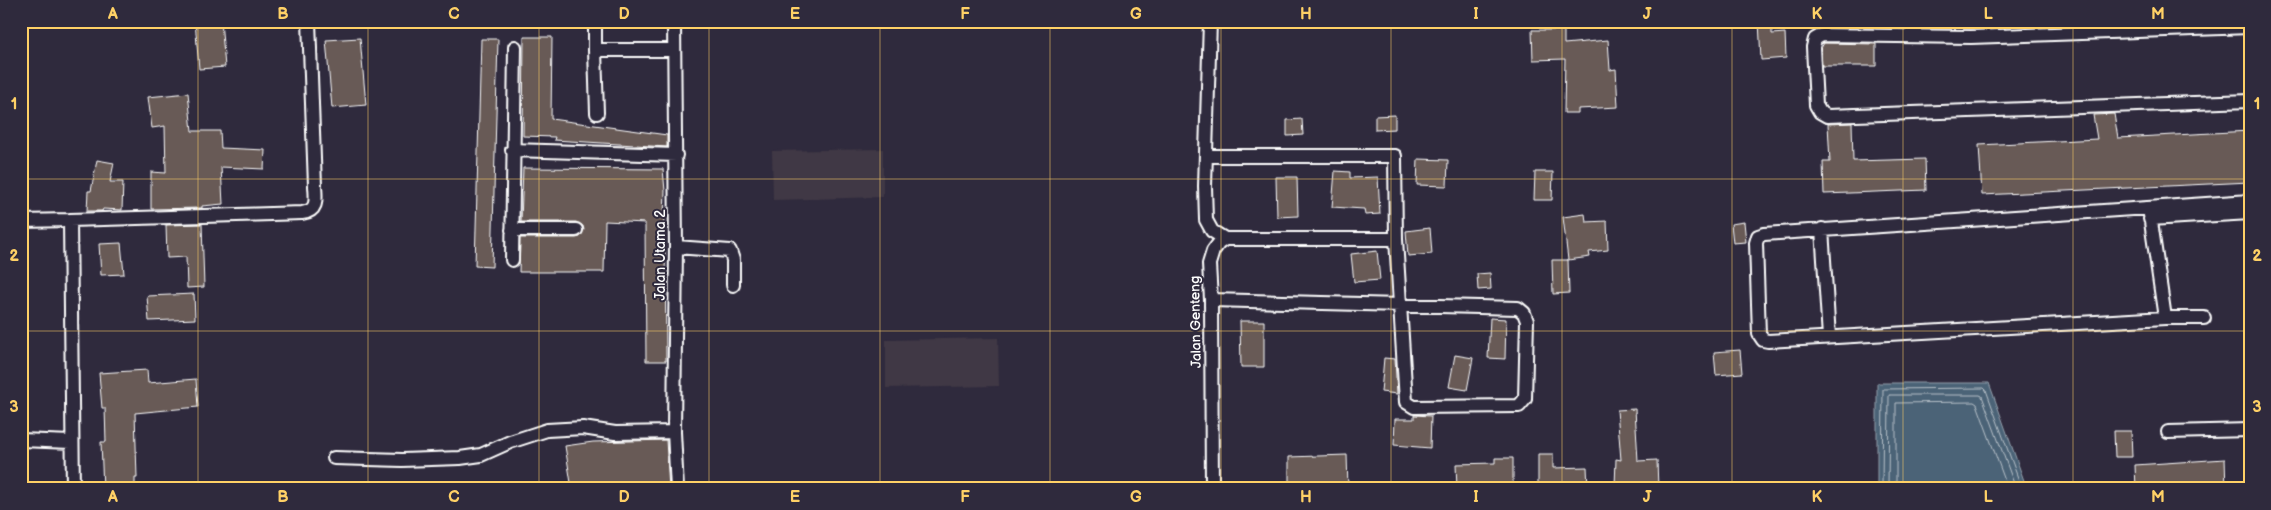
<svg xmlns="http://www.w3.org/2000/svg" width="2271" height="510" font-family="'Balsamiq Sans',sans-serif">
  <style>
    .built { fill: #403844 }
    .water { fill: #4c6377; stroke: #94a1ad }
    .lines { fill: none; stroke-linecap: round; stroke-linejoin: round }
    .shore { stroke: #b7c1c9; stroke-width: 1 }
    .building { fill: #675a56; stroke: #fff }
    .minor-casing { stroke: #fff; stroke-width: 16 }
    .minor { stroke: #2f2a3d; stroke-width: 12 }
    .grid { fill: none; stroke: #ffd166; stroke-width: 1; stroke-opacity: 0.55 }
    .labels { text-anchor: middle; stroke-width: 4; stroke-linejoin: round; paint-order: stroke }
    .street-label { font-size: 14px; fill: #fff; stroke: #2f2a3d }
    .neatline { fill: none; stroke: #ffd166; stroke-width: 2 }
    .grid-label { font-size: 16px; text-anchor: middle; font-weight: bold; fill: #ffd166 }
  </style>
  <rect width="100%" height="100%" fill="#2f2a3d"/>
  <filter id="ink" filterUnits="userSpaceOnUse"><feTurbulence type="fractalNoise" baseFrequency=".02" numOctaves="2"/><feDisplacementMap in="SourceGraphic" scale="10" xChannelSelector="R" yChannelSelector="G"/><feConvolveMatrix kernelMatrix="1 2 1 2 8 2 1 2 1" color-interpolation-filters="sRGB"/></filter>
  <g filter="url(#ink)">
    <path class="built" d="M883,149V197L773,200L772,151Z
      M998,338L999,386L886,388V340Z"/>
    <path class="water" d="M1877,383H1989L2027,489H1877Z"/>
    <g class="lines">
      <path class="shore" d="M1882,489L1883,389L1984,388L1986,390L2022,489
        M1888,489L1889,395H1980L1982,396L2016,489
        M1896,489V403L1974,402L1977,404L2008,489"/>
    </g>
    <path class="building" d="M195,21H221L225,67L199,69Z
      M1759,21H1772V34L1785,33L1786,58L1761,60Z
      M1532,30H1564V44L1608,40L1610,70L1616,69L1618,107L1578,109V113H1564L1565,59L1533,60Z
      M524,37H552L551,119L667,135V147L554,140L555,137L523,136Z
      M360,38L366,105L332,108L326,40Z
      M481,39H498L492,267L475,266Z
      M1824,43L1876,44V66H1822L1821,48Z
      M188,93L192,131H220L221,148L265,150L264,169L221,167L223,204L202,206V208L151,209V172L166,173L165,126L152,128L148,97Z
      M2114,114L2118,138L2250,131V182L1982,195L1979,145L2097,139L2093,115Z
      M1395,115V129L1375,130V116Z
      M1302,119L1303,135L1287,136V120Z
      M1852,123L1853,161L1925,159L1926,190L1824,194L1823,162H1830L1828,124Z
      M1418,159L1448,160L1447,186L1417,185Z
      M97,160L114,163L110,182H123L122,210L103,209L102,211H87L88,191H91Z
      M523,168L663,169L665,191L663,240H665L666,361H646L645,223L605,221L604,272H519L520,238H576L580,237L584,230L583,226L576,222H521Z
      M1335,171L1350,172V178L1378,177L1380,214L1365,215L1364,209L1332,207Z
      M1535,172H1553L1552,200H1534Z
      M1276,177H1297L1298,216L1277,217Z
      M1585,214L1586,222L1607,221L1608,250L1589,252L1590,257L1568,260L1563,217Z
      M1744,222L1746,242L1733,243L1731,224Z
      M202,224L204,287L187,288L186,257L167,258L166,225Z
      M1430,228L1432,254L1408,256L1406,231Z
      M121,243L124,274L101,275L99,244Z
      M1377,251L1380,280L1354,282L1351,254Z
      M1552,260H1568L1569,293L1553,294Z
      M1490,273L1491,289L1478,290L1477,274Z
      M194,294L195,319L149,321L147,296Z
      M1490,318L1506,319L1505,359L1488,358Z
      M1240,321H1264V367H1241Z
      M1740,350L1742,373L1716,375L1714,352Z
      M1455,355L1473,358L1467,390L1449,387Z
      M1384,358L1395,359L1397,394L1381,392Z
      M147,370L148,383L196,379L198,407L135,413L137,478H135V489H103L101,442H106L105,408H102L99,373Z
      M1635,409L1638,461L1657,460L1658,489H1645V486H1615L1616,459L1621,460L1617,410Z
      M1414,415L1431,416L1430,448L1394,445L1395,419H1414Z
      M2114,431H2131L2132,457H2115Z
      M666,440L669,489H572L565,446L593,442Z
      M1538,454H1553V468L1587,467L1588,489H1538Z
      M1347,455L1348,489H1289V457Z
      M1495,458H1513V489H1457L1456,464L1495,463Z
      M2225,459L2226,489H2136L2135,465Z"/>
    <g class="lines">
      <defs>
        <path id="minor" d="M595,21V50H673
          M674,21L676,247L674,432L677,489
          M1210,21L1205,186L1206,220L1212,231L1225,239L1219,243L1213,251L1209,264L1211,300L1212,489
          M2250,27L1971,37L1822,35L1815,39L1813,47L1816,105L1820,112L1827,116L2250,101
          M595,50L597,113
          M512,150L676,155
          M1206,156H1395L1396,239L1406,402L1414,407L1519,406L1525,399L1527,321L1524,313L1518,308L1211,300
          M2149,208L2165,318
          M2150,219L2250,213
          M21,221L70,220
          M1822,229L1829,337
          M512,230H576
          M1225,239H1396
          M676,247L730,251L733,260V285
          M512,260L515,47
          M2204,318H2165L1768,341L1763,340L1759,334L1756,243L1758,236L1764,234L2250,201
          M2168,432L2250,430
          M21,440L71,442
          M334,458L402,460L460,458L481,455L510,442L547,430L583,428L615,433L674,432
          M73,489L70,220L302,213C318,211 316,200 315,186L309,21"/>
      </defs>
      <use href="#minor" class="minor-casing"/>
      <use href="#minor" class="minor"/>
    </g>
  </g>
  <path class="grid" d="M198,21V489M368,21V489M539,21V489M709,21V489M880,21V489M1050,21V489M1221,21V489M1391,21V489M1562,21V489M1732,21V489M1903,21V489M2073,21V489M21,179H2250M21,331H2250"/>
  <g class="labels">
    <g class="street-label">
      <text transform="translate(660 255) rotate(-90)" y="5">Jalan Utama 2</text>
      <text transform="translate(1195 322) rotate(-91)" y="5">Jalan Genteng</text>
    </g>
  </g>
  <rect width="2271" height="510" fill="none" stroke="#2f2a3d" stroke-width="55"/>
  <rect x="28" y="28" width="2216" height="454" class="neatline"/>
  <g class="grid-label">
    <text x="113" y="19">A</text>
    <text x="283" y="19">B</text>
    <text x="454" y="19">C</text>
    <text x="624" y="19">D</text>
    <text x="795" y="19">E</text>
    <text x="965" y="19">F</text>
    <text x="1136" y="19">G</text>
    <text x="1306" y="19">H</text>
    <text x="1476" y="19">I</text>
    <text x="1647" y="19">J</text>
    <text x="1817" y="19">K</text>
    <text x="1988" y="19">L</text>
    <text x="2158" y="19">M</text>
    <text x="14" y="109">1</text>
    <text x="2257" y="109">1</text>
    <text x="14" y="261">2</text>
    <text x="2257" y="261">2</text>
    <text x="14" y="412">3</text>
    <text x="2257" y="412">3</text>
    <text x="113" y="502">A</text>
    <text x="283" y="502">B</text>
    <text x="454" y="502">C</text>
    <text x="624" y="502">D</text>
    <text x="795" y="502">E</text>
    <text x="965" y="502">F</text>
    <text x="1136" y="502">G</text>
    <text x="1306" y="502">H</text>
    <text x="1476" y="502">I</text>
    <text x="1647" y="502">J</text>
    <text x="1817" y="502">K</text>
    <text x="1988" y="502">L</text>
    <text x="2158" y="502">M</text>
  </g>
</svg>
